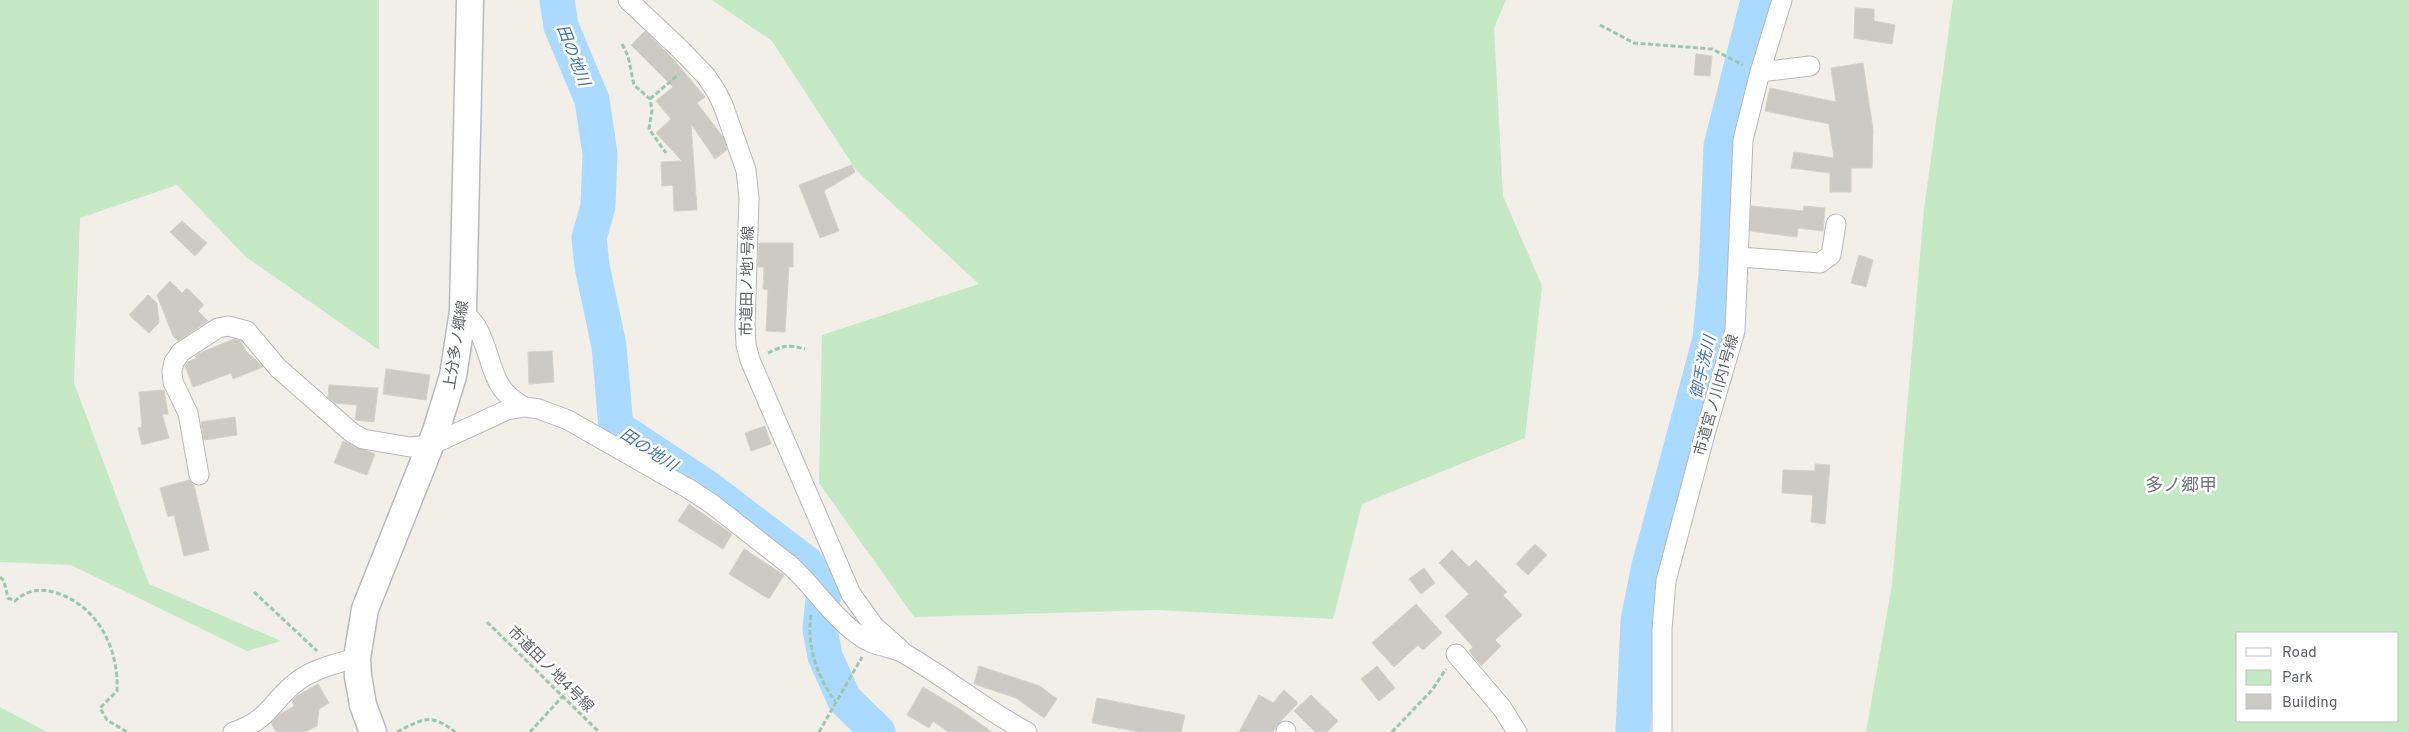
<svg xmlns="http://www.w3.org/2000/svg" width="2409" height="732" font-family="Overpass,'Noto Sans JP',sans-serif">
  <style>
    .green { fill: #c5e8c5; fill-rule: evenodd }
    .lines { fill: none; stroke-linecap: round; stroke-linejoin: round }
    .river { stroke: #aadaff; stroke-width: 35 }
    .building { fill: #cccac5; stroke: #d6d1c6 }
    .minor-casing { stroke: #b5b8bc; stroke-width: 21 }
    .secondary-casing { stroke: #b6babf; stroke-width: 29 }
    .path { stroke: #9cc7a9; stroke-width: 3; stroke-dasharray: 5 2.5; stroke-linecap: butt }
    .minor { stroke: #fff; stroke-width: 19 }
    .secondary { stroke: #fff; stroke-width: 26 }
    .labels { text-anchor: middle; stroke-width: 5; stroke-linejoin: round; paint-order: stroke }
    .street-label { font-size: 15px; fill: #5f6368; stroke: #fff }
    .water-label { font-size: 16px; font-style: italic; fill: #4174aa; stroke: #fff }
    .quarter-label { font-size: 18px; fill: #70757a; stroke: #fff }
  </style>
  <rect width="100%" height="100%" fill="#f1efe8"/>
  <path class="green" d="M0,0H379V350L246,257L177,185L80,218L74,383L149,584L281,641L247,651L71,565L0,562Z
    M712,0H1506L1494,28L1503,196L1542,286L1525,438L1362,504L1333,619L1155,610L914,617L819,483L822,335L979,284L856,170L772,41Z
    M1953,0H2409V732H1866L1892,585L1924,209ZM2238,633H2398V721H2238Z
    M0,707L47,732H0Z"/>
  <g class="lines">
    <path class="river" d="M557,0L561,26L592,100L600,154L598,206L589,238L592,266L609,346L616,427L705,486L806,563L824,589L820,629L825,656L844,699L878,732
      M1633,732L1638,621L1649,566L1710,339L1716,275L1721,146L1758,0"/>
  </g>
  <path class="building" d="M1855,8L1874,9V21L1895,25L1892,44L1854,38Z
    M645,31L674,60L705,97L697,103L723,137L727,150L715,159L691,124L697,210L674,211L673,185L662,186L661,162L682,161L656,133L671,119L656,101L673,87L631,45Z
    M1696,54L1712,56L1710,76L1694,75Z
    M1863,63L1873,130L1872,168H1851V192H1830V173L1791,168L1794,152L1834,158L1829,124L1765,111L1770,88L1836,102L1831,68Z
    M852,165L855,172L824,191L839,231L820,238L799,185Z
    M1751,206L1803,211L1804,206L1825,208L1823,231L1798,228L1797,237L1750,231Z
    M182,221L207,243L195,256L170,232Z
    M759,243H793V267H789L785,332L766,331L768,290L763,289L764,267H758Z
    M1859,255L1873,260L1866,287L1851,283Z
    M170,281L182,293L187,288L204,305L198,311L208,321L178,341L173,336L157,295Z
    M148,295L157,303L159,323L149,333L129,315Z
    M234,339L241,341L246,351L263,367L233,379L231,373L193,387L185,366L188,362L197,358L195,356L202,352Z
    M552,351L554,382L529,384L528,352Z
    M386,369L430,375L426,400L383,394Z
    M329,385L378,388L374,422L355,420L357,405L335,403L328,397Z
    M164,390L168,414H162L169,438L142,445L138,428L142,427L139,392Z
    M235,417L237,435L204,440L201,422Z
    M765,426L771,444L751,451L745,433Z
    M343,441L375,454L367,475L334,463Z
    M1815,464L1830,465L1825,524L1811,522L1813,495L1782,493L1783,470L1815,471Z
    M189,480L194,485L209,550L184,556L174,515L168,517L160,488Z
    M689,504L732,534L723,549L678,521Z
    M1535,544L1547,555L1528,575L1516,564Z
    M744,549L784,575L769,599L729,574Z
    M1452,550L1469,567L1476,560L1507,592L1503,595L1522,615L1495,640L1501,646L1481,666L1469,651L1473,647L1445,616L1469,594L1439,563Z
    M1424,568L1435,583L1421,594L1409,579Z
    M1416,604L1442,633L1423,650L1418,645L1394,667L1372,643Z
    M979,666L1040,686L1057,699L1044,718L1016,698L974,684Z
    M1377,666L1395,688L1379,701L1361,679Z
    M318,684L329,703L319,709L317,726L305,732H276L271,723L279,715L294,706L292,701L297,696Z
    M923,687L958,708L992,732H948L933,721L929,728L907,715Z
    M1284,690L1298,703L1277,725L1273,732H1239L1259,695L1273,703Z
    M1311,695L1338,721L1327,732H1315L1294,711Z
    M1097,698L1185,715L1181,732H1140L1092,723Z"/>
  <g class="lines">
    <defs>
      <path id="minor" d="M628,0L681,50L706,76L716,91L723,105L746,170L749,198L745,324L746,345L750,360L851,594L874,626L901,650
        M1760,72L1810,66
        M1739,257L1820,263L1831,255L1836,224
        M463,311C467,316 473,321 476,326C495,358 487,388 525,407
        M199,475L188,413L173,382L172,371L174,362L181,352L218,328L228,326L247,331L278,368L351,432L363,439L410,447L431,445L507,410L525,407L539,409L568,420L689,489L712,504L791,566C814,587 831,615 857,634C874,648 889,645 905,654C947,678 984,709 1027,732
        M1456,654L1502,708L1517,732
        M1286,731V732
        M233,732C270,721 272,699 299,680C316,668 338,663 357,658
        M1662,732V629L1666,581L1706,430L1735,331L1743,140L1760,72L1782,0"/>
      <path id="secondary" d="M373,732L363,705L358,676L357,658L365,609L436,431L453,376L463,311L470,0"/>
    </defs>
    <use href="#minor" class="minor-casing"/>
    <use href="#secondary" class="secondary-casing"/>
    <path class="path" d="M1600,25L1634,43L1712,49L1743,65
      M622,44L628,56L634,85L650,99L652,110L649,129L666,153
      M650,99L679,74
      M768,353C783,346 787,344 805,349
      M0,577L4,581L8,598L15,601C28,589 41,588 57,593C99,607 119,650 117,691L100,708L107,720L127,732
      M254,592L317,651
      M811,615C806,646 818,678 835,701
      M487,622L599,732
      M397,732C424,718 431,713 455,732
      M530,732L562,697
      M819,732L862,657
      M1392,732L1432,690L1446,669"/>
    <use href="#minor" class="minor"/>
    <use href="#secondary" class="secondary"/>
  </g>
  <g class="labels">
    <g class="street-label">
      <text transform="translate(747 281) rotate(-89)" y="5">市道田ノ地1号線</text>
      <text transform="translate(456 345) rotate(-81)" y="5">上分多ノ郷線</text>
      <text transform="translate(1716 395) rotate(-74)" y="5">市道宮ノ川内1号線</text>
      <text transform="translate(551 669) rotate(45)" y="5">市道田ノ地4号線</text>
    </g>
    <g class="water-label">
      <text transform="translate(574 55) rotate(69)" y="6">田の地川</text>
      <text transform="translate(1702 367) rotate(-77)" y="6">御手洗川</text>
      <text transform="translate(649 449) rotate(33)" y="6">田の地川</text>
    </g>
    <g class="quarter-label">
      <text x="2181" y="491">多ノ郷甲</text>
    </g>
  </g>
  <rect x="2236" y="632" width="162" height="90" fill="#ffffff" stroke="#bfc1c3"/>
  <rect x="2246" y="648" width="25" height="8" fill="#ffffff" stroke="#bfc1c3"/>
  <text x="2282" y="657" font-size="15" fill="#5f6368">Road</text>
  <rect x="2246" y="670" width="25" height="15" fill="#c5e8c5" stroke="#bfc1c3"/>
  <text x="2282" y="682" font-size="15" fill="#5f6368">Park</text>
  <rect x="2246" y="694" width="25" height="15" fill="#cccac5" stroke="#bfc1c3"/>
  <text x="2282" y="707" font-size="15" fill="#5f6368">Building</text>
</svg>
